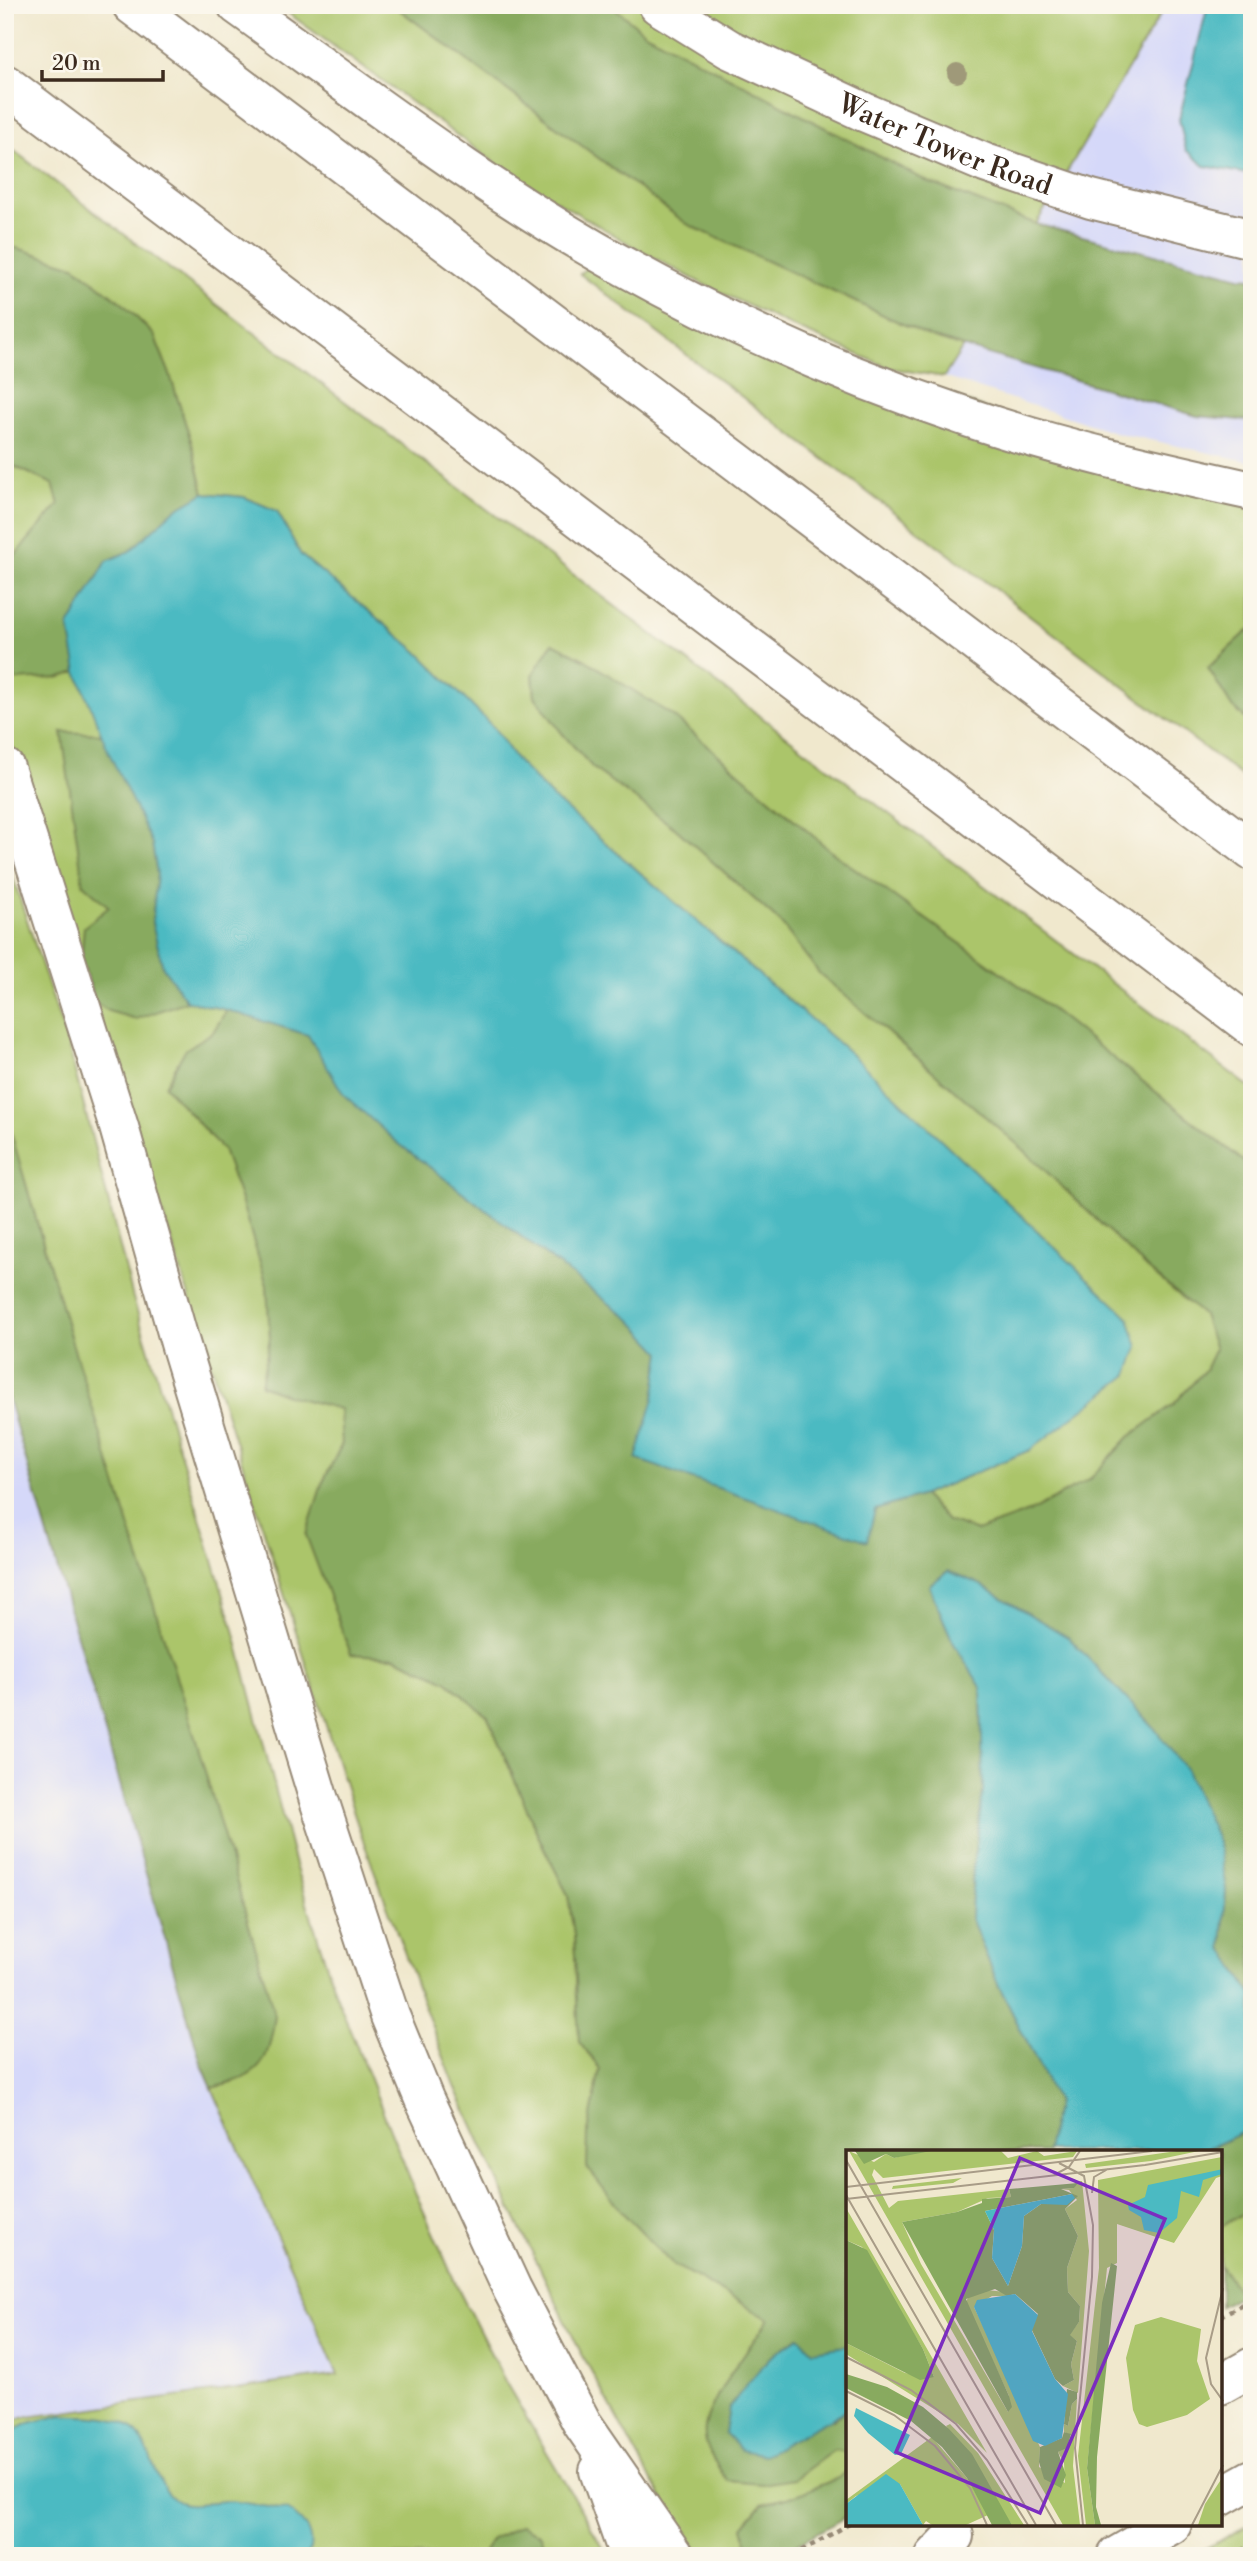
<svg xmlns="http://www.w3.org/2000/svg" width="1257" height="2561" font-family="'Libre Bodoni',serif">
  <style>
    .built { fill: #d5d8f9 }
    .green { fill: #abc56b; stroke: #737844; stroke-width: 2 }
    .forest { fill: #88aa5f; stroke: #626a3e; stroke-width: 2 }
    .water { fill: #4bbac2; stroke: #437270; stroke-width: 2 }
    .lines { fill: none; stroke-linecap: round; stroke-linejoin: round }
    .minor-casing { stroke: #968976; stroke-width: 42 }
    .major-casing { stroke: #968976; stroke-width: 42 }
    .highway-casing { stroke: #968976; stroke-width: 42 }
    .path { stroke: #968976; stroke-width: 4.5; stroke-dasharray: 5 5; stroke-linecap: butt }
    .minor { stroke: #fff; stroke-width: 38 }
    .major { stroke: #fff; stroke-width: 38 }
    .highway { stroke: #fff; stroke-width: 38 }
    .tree { fill: #9f9979 }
    .labels { text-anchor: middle; stroke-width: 5; stroke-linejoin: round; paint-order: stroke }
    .street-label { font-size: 28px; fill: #3b2a1e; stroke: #fbf7ec }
    .inset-road { fill: none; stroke: #a89c87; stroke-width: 2 }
    .view { fill: #7b2cbf; fill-opacity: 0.15; stroke: #7b2cbf; stroke-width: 3.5 }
    .inset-edge { fill: none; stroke: #3b2a1e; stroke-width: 3.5 }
  </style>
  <rect width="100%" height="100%" fill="#fbf7ec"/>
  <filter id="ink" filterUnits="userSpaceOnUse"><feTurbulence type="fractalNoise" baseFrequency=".0143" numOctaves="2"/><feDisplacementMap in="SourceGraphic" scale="14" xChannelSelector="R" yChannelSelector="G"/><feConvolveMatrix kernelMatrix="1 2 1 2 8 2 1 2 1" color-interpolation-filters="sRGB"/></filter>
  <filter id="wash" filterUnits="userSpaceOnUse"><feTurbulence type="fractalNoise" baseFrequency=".00686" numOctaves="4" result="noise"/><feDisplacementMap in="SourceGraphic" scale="28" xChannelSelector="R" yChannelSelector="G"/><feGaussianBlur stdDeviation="1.57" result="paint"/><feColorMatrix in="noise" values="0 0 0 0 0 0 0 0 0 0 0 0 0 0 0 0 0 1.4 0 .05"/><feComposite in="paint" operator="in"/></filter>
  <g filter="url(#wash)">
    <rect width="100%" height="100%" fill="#f0e8cd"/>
    <path class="built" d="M1166,5H1252V462L1118,433L944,377Z
      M5,1388L201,2063L338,2376L5,2420Z"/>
    <path class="green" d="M277,5H393L687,224L931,337L963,347L944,377L890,368L793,327L701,283L645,253L512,175Z
      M611,5H1166L1036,224L928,182L645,33Z
      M5,144L1252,1089V1168L1041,1001L833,853L673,716L584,659L553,643L533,674L535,697L562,733L593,768L676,829L780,922L820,973L1024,1150L1147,1268L1203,1315L1215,1349L1205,1370L1174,1404L1129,1437L1091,1478L1032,1511L977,1531L947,1521L923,1495L1030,1450L850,1053L552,797L518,762L494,728L418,652L301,555L277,511L244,497L204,493L192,444L169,372L154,335L122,303L74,266L17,248H5Z
      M591,263L1252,507V627L1208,668L1231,705L1252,725V784L580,274Z
      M5,462L53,484L59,505L5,567Z
      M5,595L6,611L57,678L77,672L102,734L62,733L109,908L81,959L5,726Z
      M5,853L69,1048L133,1298L233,1626L295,1865L335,1992L416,2194L459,2291L506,2383L608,2556H5V2420L338,2375L212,2088L233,2083L70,1336L5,1112Z
      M187,1001L227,1010L213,1032L185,1051L165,1086L223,1150L240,1197L267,1285L270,1338L261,1385L290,1396L340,1408L342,1444L322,1484L333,1603L351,1653L395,1657L447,1681L488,1717L541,1842L568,1895L574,1934L579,2042L600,2069L588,2133L671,2263L769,2319L717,2397L818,2460L834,2450L847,2452V2471L839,2478L791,2497L762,2504L743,2527L751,2556H698L643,2466L577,2345L503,2192L455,2086L426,2011L360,1832L95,1002L136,1019Z
      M1252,2207V2288L1241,2295L1220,2265V2228Z
      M1252,2523V2556H1192Z"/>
    <path class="forest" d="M393,5H611L645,33L928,182L1036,224L1240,277L1252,278V421L1197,416L931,337L687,224Z
      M5,248H17L74,266L122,303L154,335L169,372L192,444L204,493L173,511L130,551L107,561L69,626L77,672L57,678L15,680L6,611L5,567L59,504L53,484L5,462Z
      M1252,627V725L1231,705L1208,668Z
      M553,643L584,659L673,716L833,853L1041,1001L1252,1168V1995L1222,1947L1226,1890L1218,1842L1185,1770L1154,1728L1069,1638L979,1584L948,1571L929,1586L953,1642L981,1687L983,1791L973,1868L971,1918L999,1986L1057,2102L1047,2152H848L847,2346L812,2352L798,2337L768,2359L729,2408L834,2419L847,2410V2452L834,2450L794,2479L762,2484L728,2481C717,2466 702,2446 705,2427C711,2395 750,2347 769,2319L671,2263L620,2210L587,2167L588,2133L600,2069L579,2042L574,1934L568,1895L541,1842L488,1717L447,1681L395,1657L351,1654L306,1535L322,1484L342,1444L340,1409L290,1396L261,1385L270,1338L267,1285L240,1197L223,1150L165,1086L185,1050L213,1032L227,1010L308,1035L345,1095L398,1143L631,1320L661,1352L654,1398L866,1541L875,1510L923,1495L947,1521L977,1531L1032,1511L1091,1478L1129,1437L1174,1404L1205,1370L1215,1349L1203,1315L1147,1268L1024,1150L819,973L780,922L676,829L593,768L562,733L535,696L533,674Z
      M62,732L102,734L152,843L157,874L152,923L163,967L187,1001L136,1019L108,1011L95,1002L81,959L84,927L109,907L83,884Z
      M5,1112L70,1336L198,1747L275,2016C267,2066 263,2075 212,2088L201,2063L5,1388Z
      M1252,2128V2207L1220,2228V2152H1202Z
      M1220,2265L1241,2295L1220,2306Z
      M847,2471V2516L777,2555L751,2556L743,2527L762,2504L791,2497L839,2478Z
      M521,2525L540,2534L550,2556H481L492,2539Z"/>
    <path class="water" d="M1208,5H1252V175L1205,166L1186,150L1179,119Z
      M204,493L244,497L277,511L301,555L418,652L494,728L518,762L552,797L850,1053L1129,1318L1138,1347L1128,1375L1030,1450L923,1495L875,1510L867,1541L636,1459L654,1398L661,1352L631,1320L398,1143L344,1095L308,1035L227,1010L187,1001L163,967L152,923L157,874L152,843L109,753L77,672L69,626L107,561L130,551L173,511Z
      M948,1571L979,1584L1069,1638L1154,1728L1186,1770L1218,1842L1226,1890L1222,1947L1252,1995V2128L1202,2151H1047L1057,2102L999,1986L971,1918L973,1868L983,1791L981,1687L953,1642L929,1586Z
      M799,2337L813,2351L847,2346V2410L764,2455L741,2450L725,2433L729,2408L748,2383L768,2359Z
      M62,2415C82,2417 108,2415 126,2424C153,2438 153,2490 179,2502C193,2508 213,2500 227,2501C247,2502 267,2507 286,2510C300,2518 313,2531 310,2549L305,2556H5V2435L29,2423Z"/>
  </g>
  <g filter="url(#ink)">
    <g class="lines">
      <defs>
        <g id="minor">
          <path id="s1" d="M658,5L729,49L864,112L985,163L1091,199L1252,239"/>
        </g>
        <path id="major" d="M1220,2385L1252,2367
          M1220,2497L1252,2479
          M1117,2556L1172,2524"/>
        <path id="highway" d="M132,5L1252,851
          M237,5C364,96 488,192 625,267C735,328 851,378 970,418C1062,449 1157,470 1252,491
          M5,84L1252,1027
          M5,768L119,1127L180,1343L318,1797L390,2016L424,2099L512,2289L582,2423L674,2556
          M599,2471L629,2556
          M935,2556L954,2536"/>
      </defs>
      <use href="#minor" class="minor-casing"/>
      <use href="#major" class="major-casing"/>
      <use href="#highway" class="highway-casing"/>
      <path class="path" d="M1220,2316L1252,2299
        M793,2556L849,2524
        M1233,2556L1252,2545"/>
      <use href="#minor" class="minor"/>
      <use href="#major" class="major"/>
      <use href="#highway" class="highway"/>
    </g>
    <circle class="tree" cx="957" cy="73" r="10"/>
  </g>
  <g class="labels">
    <g class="street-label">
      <text dy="10" stroke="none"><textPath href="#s1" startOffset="320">Water Tower Road</textPath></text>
    </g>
  </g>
  <g transform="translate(846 2150)">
    <rect width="376" height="376" fill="#f0e8cd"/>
    <path d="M3,1L28,12L40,4L48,8L75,1H155L162,8L191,1L198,6L231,1L227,7L37,28L28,19L26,25L43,58L52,51L163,39L165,47L142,48L111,62L56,72L75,114L162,262L163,246L120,153L122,147L141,140L159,142L161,146H146L128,157L194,297L193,317L219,333L218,313L212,302L221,297L225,285L218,282V274L222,276L226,254L231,249L227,316L234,375H217ZM331,1H353L305,11L240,18L239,14ZM376,7V26L370,28L328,93L271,74V113L261,118L241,318L249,375H240L232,306L253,118L252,30ZM116,28L107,33L46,39L47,36ZM236,31L243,101L232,243L217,236L228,230L225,214L231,191L223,185L233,172L234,156L222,142L221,118L232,86L219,59L231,50L223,40L214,39L228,38L229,32ZM0,58L141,303L112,274L0,204V193L59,223L88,227L77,199L16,97L0,90ZM315,167L355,179L351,211L364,249L341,265L301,277L293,274L287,260L280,208L289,175ZM104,274L132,303L178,375H166L100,276ZM86,287L121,328L142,365L120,375H86L80,371L77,375L54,334L10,346L0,354V350ZM376,328V375H352L359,354Z" fill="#abc56b"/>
    <path d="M9,1H85L48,8L40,4L18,14ZM232,33L228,38L215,39L232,46L219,59L232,86L221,118L222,142L234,156L233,172L224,185L231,191L225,214L228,230L217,236L209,229L184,176L192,164L169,144L161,146L149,139L120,149L163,246L166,257L162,262L56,72L111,62L136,53V49L165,47L163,39ZM226,44L215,53L195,54L178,66L176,96L162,136L146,108L148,80L139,61ZM0,90L21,100L77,199L88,227L74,230L0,193ZM265,113L271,116L251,307L250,357L255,375H249L241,318L256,153ZM0,224L41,237L77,257L103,279L126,304L166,375H146L121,328L96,297L65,271L0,238ZM221,239L231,242V249L226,254L222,276L218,274ZM218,282L225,284L221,298L212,302L220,325L215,338L198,329L193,312L194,297L216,288Z" fill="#88aa5f" fill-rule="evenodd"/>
    <path d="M377,19L376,24L357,30L353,47L335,41L331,68L313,83L298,80L295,67L283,60L282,55L299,47L302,35ZM226,44L229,48L221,55L195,54L178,66L176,96L162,136L146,108L148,80L139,61ZM169,144L192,165L186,181L209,229L222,244L216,288L199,296L187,291L128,157L131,150ZM10,258L64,285L55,304L49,305L22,283L8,266ZM40,324L54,334L77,375H0V354Z" fill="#4bbac2"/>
    <path class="inset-road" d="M0,10L210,375M213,13L238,26L247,75L246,127L229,298L237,375M208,25L223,17L234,1M0,37L306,1M246,43L248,27L262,19M0,45L190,375M0,49L299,15L377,2M377,138L360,208L365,234L377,251M0,207L65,240L110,274L141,310L182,375M0,241L48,265L89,296L124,338L141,375M346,375L377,315"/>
    <path class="view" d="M174,8L319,69L194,363L50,302Z"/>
    <rect width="376" height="376" class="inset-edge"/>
  </g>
  <rect width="1257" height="2561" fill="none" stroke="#fbf7ec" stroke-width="28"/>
  <path d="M42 70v10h121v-10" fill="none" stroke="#3b2a1e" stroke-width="3.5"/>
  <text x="52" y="70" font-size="21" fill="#3b2a1e" stroke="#fbf7ec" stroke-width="5" paint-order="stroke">20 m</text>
</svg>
